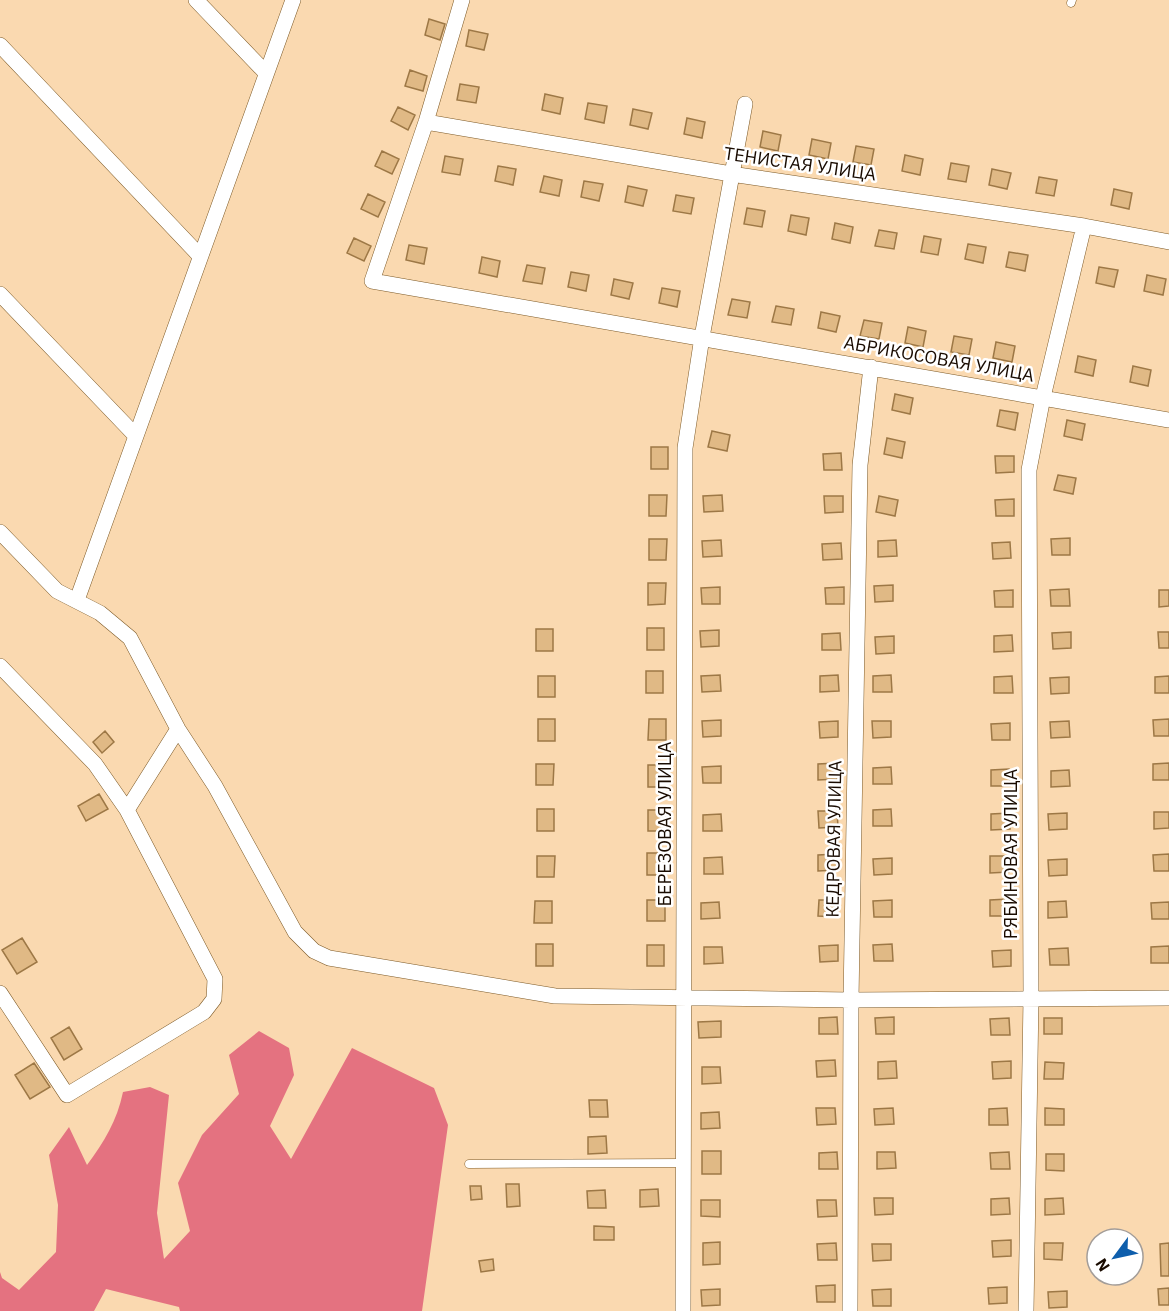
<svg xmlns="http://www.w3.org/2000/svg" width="1169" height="1311" font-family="'IBM Plex Sans',sans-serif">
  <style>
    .forest { fill: #e47280 }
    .building { fill: #e0b985; stroke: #9d7846; stroke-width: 1.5 }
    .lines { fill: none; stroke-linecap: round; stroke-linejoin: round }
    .lane-casing { stroke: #7d5a27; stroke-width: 9 }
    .street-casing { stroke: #7d5a27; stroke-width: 16 }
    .lane { stroke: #fff; stroke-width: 8 }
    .street { stroke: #fff; stroke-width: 15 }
    .labels { text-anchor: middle; stroke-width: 5; stroke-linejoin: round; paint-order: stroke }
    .street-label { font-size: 18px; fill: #190b00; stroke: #fff }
  </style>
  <rect width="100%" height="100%" fill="#fad9b0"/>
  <path class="forest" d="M259,1031L289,1048L294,1075L270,1126L291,1159L352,1048L434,1088L448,1125L422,1311H180L179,1307L106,1289L94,1311H0V1272L2,1278L19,1290L56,1252L58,1205L49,1155L69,1127L87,1165C104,1142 117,1121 123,1092L150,1087L169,1095L157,1213L164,1259L190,1231L178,1183L202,1135L239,1094L229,1055Z"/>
  <path class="building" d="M429,19L445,24L440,40L425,35Z
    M469,30L488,34L484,50L466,46Z
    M410,70L427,76L423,91L405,86Z
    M460,84L479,87L476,103L457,100Z
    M545,94L563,98L560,114L542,110Z
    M588,103L607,106L604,123L585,119Z
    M398,107L415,115L408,130L391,121Z
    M633,109L652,113L648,129L630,125Z
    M687,118L705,122L702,138L684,134Z
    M763,131L781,135L778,151L760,147Z
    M812,139L831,143L828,159L809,155Z
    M856,146L874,149L871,165L853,162Z
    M382,151L399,159L392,174L375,166Z
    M905,155L923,159L920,175L902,171Z
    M445,156L463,159L460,175L442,172Z
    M951,163L969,166L966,182L948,179Z
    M498,166L516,169L513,185L495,181Z
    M992,169L1011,173L1007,189L989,185Z
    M544,176L562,180L559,196L540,192Z
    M1039,177L1057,180L1054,196L1036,193Z
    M584,181L603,184L599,201L581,197Z
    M628,186L647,190L643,206L625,202Z
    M1114,189L1132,193L1129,209L1111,205Z
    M368,194L385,202L378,217L361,209Z
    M676,195L694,198L691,214L673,211Z
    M747,208L765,211L762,227L744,224Z
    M791,215L809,218L806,235L788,231Z
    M835,223L853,227L850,243L832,239Z
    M879,230L897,233L894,249L875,246Z
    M924,236L941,239L938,255L921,252Z
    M354,238L371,246L364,261L347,253Z
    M968,244L986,247L983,263L965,259Z
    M409,245L427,248L424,264L406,260Z
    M1009,252L1028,255L1025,271L1006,267Z
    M482,257L500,261L497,277L479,273Z
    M527,265L545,268L542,284L523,281Z
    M1099,267L1118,270L1114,287L1096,283Z
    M571,272L589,275L586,291L568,287Z
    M1147,275L1166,279L1163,295L1144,291Z
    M614,279L633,283L629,299L611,295Z
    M662,288L680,291L677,307L659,303Z
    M732,299L750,302L747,318L728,315Z
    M776,306L794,309L791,325L772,322Z
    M821,312L840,316L836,332L818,328Z
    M864,320L882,323L879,339L860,336Z
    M908,327L926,331L923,347L905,343Z
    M954,336L972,339L969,355L951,352Z
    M996,342L1015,346L1012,362L993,358Z
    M1078,356L1096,360L1093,376L1075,372Z
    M1133,366L1151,370L1148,386L1130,382Z
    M895,394L913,398L910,414L892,410Z
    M1000,410L1018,413L1015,430L997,426Z
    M1067,420L1085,424L1082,440L1064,436Z
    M712,431L730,435L727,451L708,447Z
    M887,438L905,442L902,458L884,454Z
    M651,447H668V469H651Z
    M841,453L842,470H824L823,454Z
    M995,456H1014V472L996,473Z
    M1058,475L1076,478L1073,494L1054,490Z
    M649,495H667L666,516H649Z
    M722,495L723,511L704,512L703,496Z
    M824,496H843V512L825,513Z
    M879,496L898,500L895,516L876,512Z
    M1014,499V516H996L995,500Z
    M1070,538V555H1052L1051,539Z
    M649,539H667L666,560H649Z
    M721,540L722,556L703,557L702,541Z
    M896,540L897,556L878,557V541Z
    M1010,542L1011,558L993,559L992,543Z
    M841,543L842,559L823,560L822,544Z
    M648,583H666L665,604L648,605Z
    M893,585V601L875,602L874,586Z
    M720,587V604H702L701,588Z
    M844,587V604H826L825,588Z
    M1069,589L1070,606H1051L1050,590Z
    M1013,590V607H995L994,591Z
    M1159,590H1169V606L1159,607Z
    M647,628H664V650H647Z
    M536,629H553V651H536Z
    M719,630V646L701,647L700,631Z
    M1071,632V648L1053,649L1052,633Z
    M1158,632H1169V648H1159Z
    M840,633L841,650H822V634Z
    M1012,635L1013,651L994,652V636Z
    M894,636V653L876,654L875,637Z
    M646,671H663V693H646Z
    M720,675L721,691L702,692L701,676Z
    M838,675L839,691L820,692V676Z
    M891,675L892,692H873V676Z
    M538,676H555V697H538Z
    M1012,676L1013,693H994V677Z
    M1169,676V693H1155V677Z
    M1069,677V693L1051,694L1050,678Z
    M538,719H555V741H538Z
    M649,719H666V740H648Z
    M1169,719V736H1154L1153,720Z
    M721,720V736L703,737L702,721Z
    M838,721V737L820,738L819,722Z
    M872,721H891V737L873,738Z
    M1069,721L1070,737L1051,738L1050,722Z
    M1010,723V740H992L991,724Z
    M105,731L114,742L102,753L93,742Z
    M836,763L837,779L818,780V764Z
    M1169,763V780H1153V764Z
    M536,764H554L553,785H536Z
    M648,765H666L665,787H648Z
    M721,766V783H703L702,767Z
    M891,767L892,784H873V768Z
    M1009,769L1010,786H991V770Z
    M1069,770L1070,786L1051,787V771Z
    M99,794L108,809L86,821L78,806Z
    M537,809H554V831H537Z
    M891,809L892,826H873V810Z
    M648,810H665V831H648Z
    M818,811H837L838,827L819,828Z
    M1154,812H1169V828L1154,829Z
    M1009,813L1010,829L991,830V814Z
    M1067,813V829L1049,830L1048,814Z
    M721,814L722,831H703V815Z
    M647,853H664V875H647Z
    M836,854L837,870L818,871V855Z
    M1169,854V871H1154L1153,855Z
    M537,856H555L554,877H537Z
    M990,856H1008L1009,872L990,873Z
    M722,857L723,874H704V858Z
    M892,858V874L874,875L873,859Z
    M1067,859V875L1049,876L1048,860Z
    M1008,899L1009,916H990V900Z
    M647,900H665V921H647Z
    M819,900H837V917L818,916Z
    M892,900V917H874L873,901Z
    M535,901H552V923H534Z
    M1066,901L1067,917L1048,918V902Z
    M719,902L720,918L701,919V903Z
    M1169,902V919H1152L1151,903Z
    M22,938L37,962L17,974L2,950Z
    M536,944H553V966H536Z
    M892,944L893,961H874L873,945Z
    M647,945H664V966H647Z
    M838,945V961L820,962L819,946Z
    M1169,946V963H1151V947Z
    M704,947H722L723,963L704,964Z
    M1068,948L1069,965H1050L1049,949Z
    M1011,950V966L993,967L992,951Z
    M837,1017L838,1034H819V1018Z
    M894,1017V1034H876L875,1018Z
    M1009,1018L1010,1035H991L990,1019Z
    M1044,1018H1062V1034H1044Z
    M721,1021V1037L699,1038L698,1022Z
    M69,1027L82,1049L64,1060L51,1038Z
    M835,1060L836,1076L817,1077L816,1061Z
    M896,1061L897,1078L878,1079V1062Z
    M1011,1061V1078L993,1079L992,1062Z
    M1045,1062L1064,1063L1063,1079H1044Z
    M34,1063L50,1087L30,1099L15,1075Z
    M702,1067H720L721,1083L702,1084Z
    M589,1100H607L608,1117H590Z
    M816,1108H835L836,1124L817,1125Z
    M893,1108L894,1124L875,1125L874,1109Z
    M1007,1108L1008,1125H989V1109Z
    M1045,1108L1064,1109V1125H1045Z
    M719,1112L720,1128L701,1129V1113Z
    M606,1136L607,1153L588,1154V1137Z
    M702,1151H721V1174H702Z
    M837,1152L838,1169H819V1153Z
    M877,1152H895L896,1168L877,1169Z
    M1009,1152L1010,1169H991L990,1153Z
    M1046,1154H1064V1171L1046,1170Z
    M506,1184H519L520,1206L507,1207Z
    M470,1186H481L482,1199L471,1200Z
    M658,1189L659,1206L640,1207V1190Z
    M605,1190L606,1208H588L587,1191Z
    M874,1198H893V1214L875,1215Z
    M1009,1198L1010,1214L991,1215V1199Z
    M1063,1198L1064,1214L1045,1215V1199Z
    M701,1200H720V1217L701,1216Z
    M817,1200H836L837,1216L818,1217Z
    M594,1226L614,1227V1240H594Z
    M1011,1240V1256L993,1257L992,1241Z
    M720,1242V1264L703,1265V1243Z
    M836,1243L837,1260H818L817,1244Z
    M1044,1243H1063L1062,1260L1044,1259Z
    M1169,1243V1276H1161L1160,1244Z
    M872,1244H891V1260L873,1261Z
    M493,1259L494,1270L481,1272L479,1261Z
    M835,1285V1302H817L816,1286Z
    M1007,1287V1303L989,1304L988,1288Z
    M1169,1288V1305H1159L1158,1289Z
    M720,1289V1305L702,1306L701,1290Z
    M891,1289V1306H873L872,1290Z
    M1067,1291V1307L1049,1308L1048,1292Z"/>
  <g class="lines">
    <defs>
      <path id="lane" d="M1071,3L1072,0
        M469,1164L683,1163"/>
      <path id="street" d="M196,0L266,73
        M462,0L426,122L372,281L1169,420
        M0,45L199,255
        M426,122L731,174L1084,226L1169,242
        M0,294L135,435
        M0,532L57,591L100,613L130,638L178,729L215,786L295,932L314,951L329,958L555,996L851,1000L1169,998
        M77,600L293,0
        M0,666L95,764L127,810L215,979L214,999L204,1012L67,1095L0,993
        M127,810L178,729
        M683,1311L685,448L702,337L745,104
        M850,1311L851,1000L860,465L871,367
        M1026,1311L1031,998L1029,470L1043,397L1084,226"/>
    </defs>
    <use href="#lane" class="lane-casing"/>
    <use href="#street" class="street-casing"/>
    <use href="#lane" class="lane"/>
    <use href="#street" class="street"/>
  </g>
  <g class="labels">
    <g class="street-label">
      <text transform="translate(800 164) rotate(8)" y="6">ТЕНИСТАЯ УЛИЦА</text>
      <text transform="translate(939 359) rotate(10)" y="6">АБРИКОСОВАЯ УЛИЦА</text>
      <text transform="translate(665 824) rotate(-90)" y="6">БЕРЕЗОВАЯ УЛИЦА</text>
      <text transform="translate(834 839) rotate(-89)" y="6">КЕДРОВАЯ УЛИЦА</text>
      <text transform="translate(1011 854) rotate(-90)" y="6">РЯБИНОВАЯ УЛИЦА</text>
    </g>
  </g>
  <g transform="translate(1115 1257) rotate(237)"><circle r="28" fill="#ffffff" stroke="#a39d99" stroke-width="1.5"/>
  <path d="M0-4.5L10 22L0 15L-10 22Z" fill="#0e5eac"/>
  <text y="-9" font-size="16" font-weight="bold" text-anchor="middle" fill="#190b00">N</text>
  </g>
</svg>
